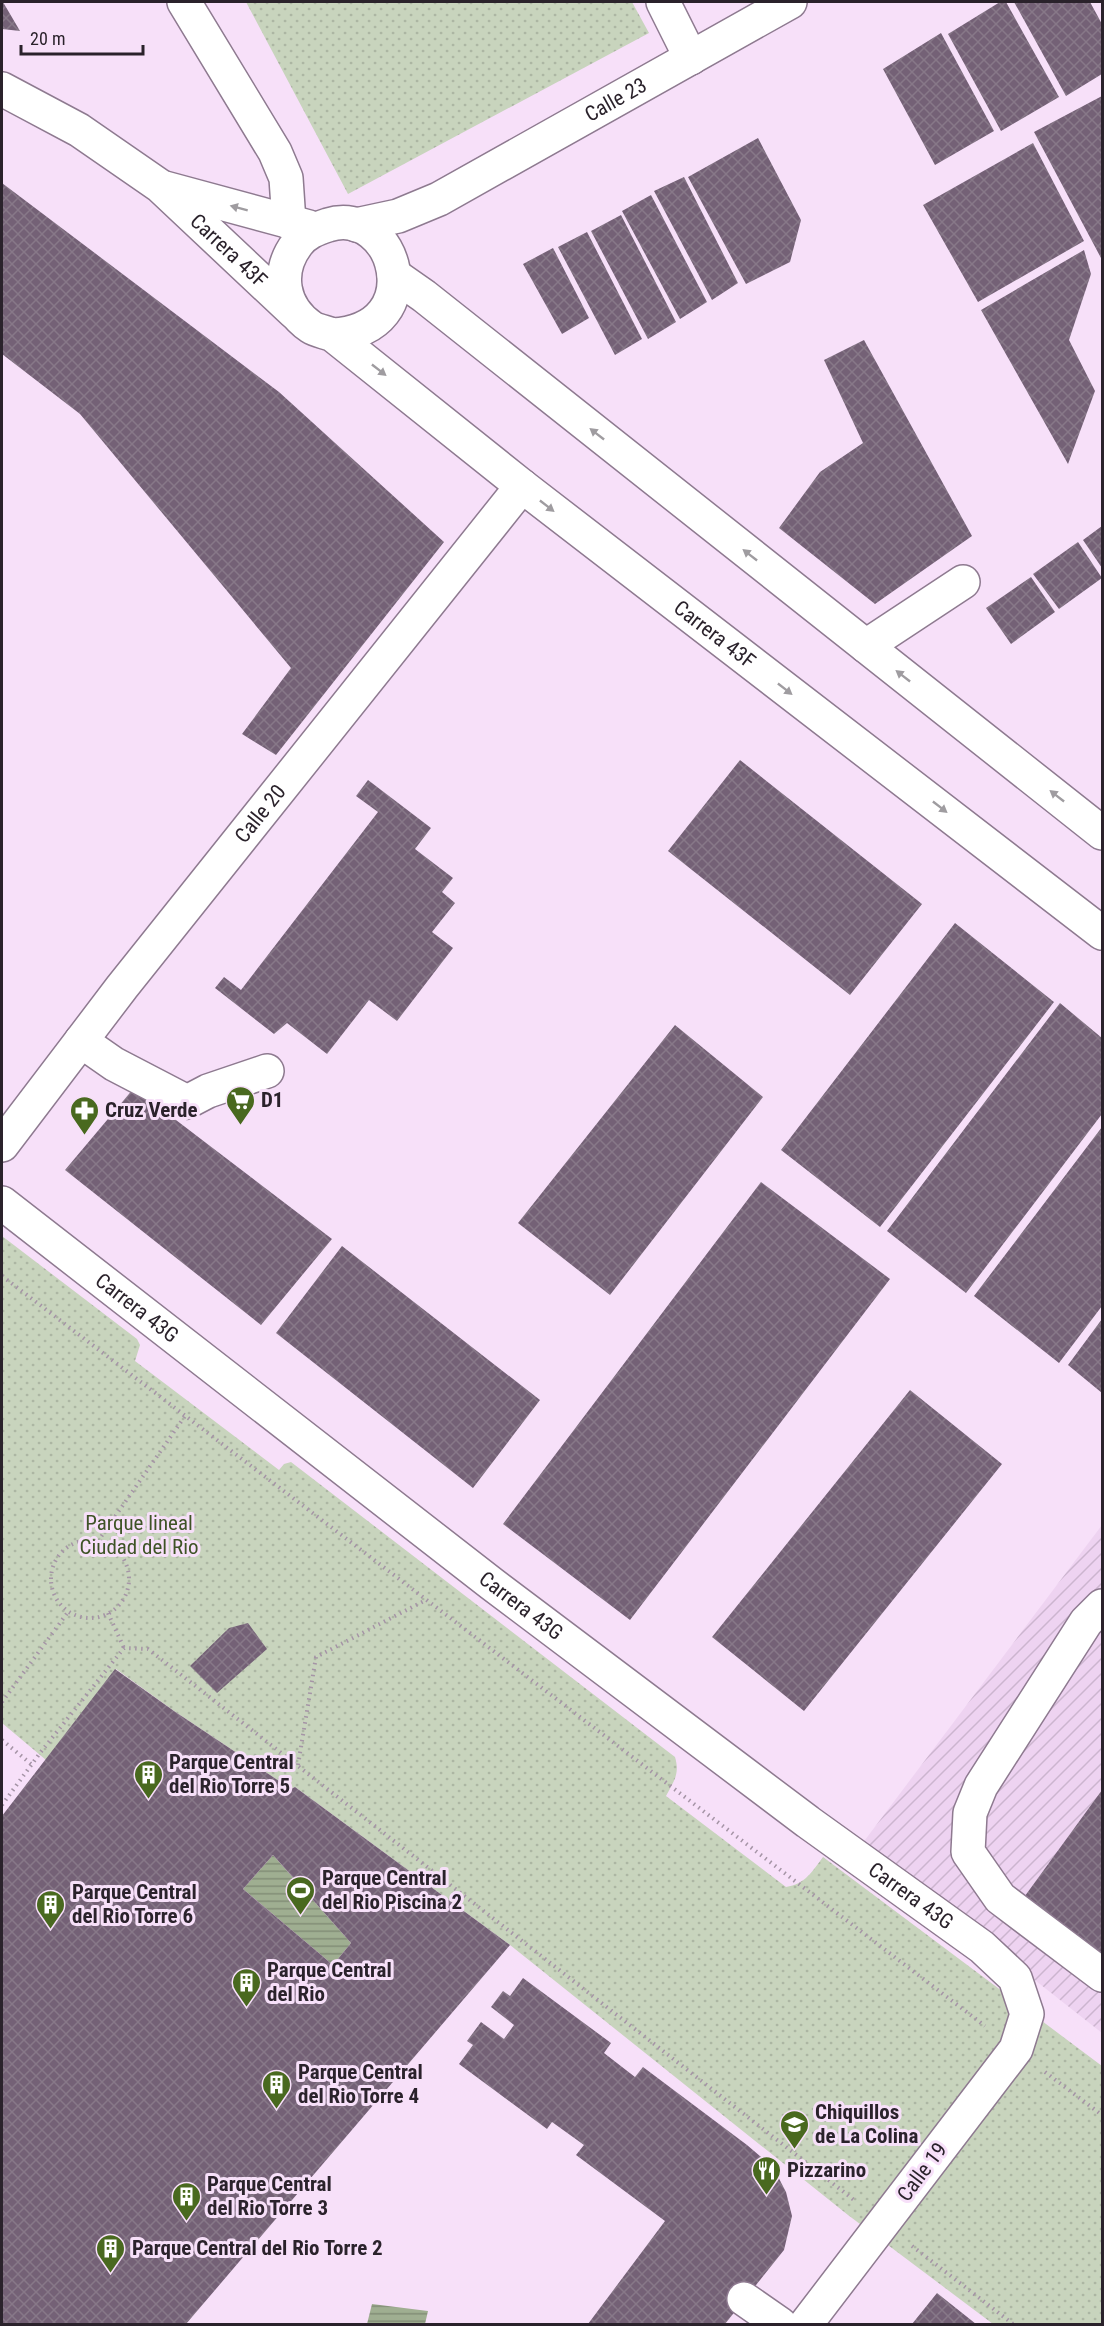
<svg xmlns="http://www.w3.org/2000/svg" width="1104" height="2326" font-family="'Roboto Condensed',sans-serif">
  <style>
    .industrial { fill: url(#industrial-furrows) }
    .grass { fill: url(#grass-dots) }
    .water { fill: url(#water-rules) }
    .building { fill: url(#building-cross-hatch); fill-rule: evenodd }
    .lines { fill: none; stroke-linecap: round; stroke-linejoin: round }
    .minor-casing { stroke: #8e7a90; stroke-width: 36 }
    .path { stroke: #a594a6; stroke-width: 4; stroke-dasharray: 1.5 4.5; stroke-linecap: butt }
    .minor { stroke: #fff; stroke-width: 33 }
    .oneway { fill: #9f9ca0 }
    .labels { text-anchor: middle; stroke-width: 6; stroke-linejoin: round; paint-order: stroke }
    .street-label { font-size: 21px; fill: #2a222b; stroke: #f7e0f9 }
    .poi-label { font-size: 21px; font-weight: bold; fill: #2a222b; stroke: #f7e0f9; text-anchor: start }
    .park-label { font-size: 21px; fill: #3e5326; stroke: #f7e0f9 }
  </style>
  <defs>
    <pattern id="industrial-furrows" width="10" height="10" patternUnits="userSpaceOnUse" patternTransform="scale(1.5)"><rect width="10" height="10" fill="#eed3f1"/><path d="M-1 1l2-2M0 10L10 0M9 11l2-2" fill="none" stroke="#ccb5cf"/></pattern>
    <pattern id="grass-dots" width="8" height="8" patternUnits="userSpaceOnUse" patternTransform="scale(1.5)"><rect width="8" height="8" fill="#c8d4bd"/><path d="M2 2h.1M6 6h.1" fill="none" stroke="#acb6a3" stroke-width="1.8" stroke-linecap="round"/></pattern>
    <pattern id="water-rules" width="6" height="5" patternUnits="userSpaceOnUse" patternTransform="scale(1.5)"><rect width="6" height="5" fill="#9fae91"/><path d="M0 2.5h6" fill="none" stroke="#828d77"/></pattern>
    <pattern id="building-cross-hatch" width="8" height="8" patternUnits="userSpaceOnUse" patternTransform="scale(1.5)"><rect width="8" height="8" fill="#746176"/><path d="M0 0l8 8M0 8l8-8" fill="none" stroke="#877888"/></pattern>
  </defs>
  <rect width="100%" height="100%" fill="#f7e0f9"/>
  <path class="industrial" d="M1102,1525V2033L862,1844Z"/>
  <path class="grass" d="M246,2H632L649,33L348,194Z
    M2,1236L137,1339L140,1345L135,1361L279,1470L284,1464L291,1462L675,1757C680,1774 674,1781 666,1796L786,1887C805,1884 812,1872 823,1857L1102,2066V2324H993L848,2215L510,1945L295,1787L291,1789L174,1711L116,1669L46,1760L2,1723Z"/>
  <path class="water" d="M273,1855L351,1943L333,1965L243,1889Z
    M372,2304L428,2311L425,2324H367Z"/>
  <path class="building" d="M2,2H3L20,31L2,29Z
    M1000,2H1006L1059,97L1001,131L948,34Z
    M1014,2H1090L1102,24V74L1066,96Z
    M941,33L994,131L935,165L883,69Z
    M1102,96V254L1101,258L1034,132Z
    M758,138L801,220L790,262L746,284L688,177Z
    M1033,143L1084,241L978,302L923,205Z
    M684,177L738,283L712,300L654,191Z
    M2,183L279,392L444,542L276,755L242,734L291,668L80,414L2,354Z
    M651,195L707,302L680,319L622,211Z
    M621,215L676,322L648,339L591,231Z
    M587,232L642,339L615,355L558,247Z
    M553,248L589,318L562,334L523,264Z
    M1084,250L1091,274L1069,340L1095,391L1068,464L981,310Z
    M864,340L972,536L875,604L779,528L820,472L863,443L824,360Z
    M1102,526V568L1083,540Z
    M1078,542L1102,578L1059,609L1033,574Z
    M1031,577L1055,612L1011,644L986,608Z
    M740,760L922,904L850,995L668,851Z
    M368,780L431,828L415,849L453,878L442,892L455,903L432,932L453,948L397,1021L369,1000L327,1054L287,1023L274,1034L215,988L224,977L241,990L378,812L356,796Z
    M955,923L1054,1002L880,1227L781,1150Z
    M1060,1003L1102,1038V1114L966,1293L887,1231Z
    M675,1025L763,1097L610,1295L518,1223Z
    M134,1088L332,1239L261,1325L65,1170Z
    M1102,1127V1306L1059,1363L974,1296Z
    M761,1182L890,1279L630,1620L503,1524Z
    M342,1246L540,1400L473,1488L276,1333Z
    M1102,1319V1393L1068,1365Z
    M910,1390L1002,1464L804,1711L712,1637Z
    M248,1623L267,1649L217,1693L190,1666L229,1628Z
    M115,1669L174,1711L291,1789L295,1787L510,1945L186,2324H2V1816ZM273,1855L351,1943L333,1965L243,1889Z
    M1102,1790V1960L1022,1900Z
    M523,1978L611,2043L604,2053L635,2077L643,2067L747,2145L773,2167L786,2192L792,2216L784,2250L725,2324H588L665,2221L576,2155L584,2145L552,2122L547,2129L459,2064L473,2045L467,2041L481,2022L504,2039L514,2025L491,2007L503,1991L510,1996Z
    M937,2293L976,2324H912Z"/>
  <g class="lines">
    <defs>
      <g id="minor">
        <path d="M184,2L275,152L286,178L289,222"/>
        <path d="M663,2L691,58"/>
        <path id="s1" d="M2,89L79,130L160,186L294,312"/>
        <path d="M165,188L309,227"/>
        <path id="s2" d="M356,225L398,216L439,199L790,2"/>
        <path d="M394,275L424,296L1102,833"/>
        <path id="s3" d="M333,335C432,329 396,204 328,225C316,229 305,233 297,244C276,272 282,307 311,327C317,331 326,332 333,335L522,486L1102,933"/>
        <path d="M866,646L963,582"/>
        <path d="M81,1041L114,1064L187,1102L208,1091L267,1071"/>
        <path id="s4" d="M2,1145L122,987L522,486"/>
        <path id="s5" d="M2,1203L492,1584L808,1822L982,1947L1015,1978L1027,2014L1016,2049L806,2324"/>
        <path d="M1102,1606L1086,1622L981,1786L970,1813L968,1852L1000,1898L1102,1975"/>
        <path d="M744,2299L780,2324"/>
      </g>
    </defs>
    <use href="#minor" class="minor-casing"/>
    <path class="path" d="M2,1276L985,2026
      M51 1579a39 39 0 1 1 78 0a39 39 0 1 1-78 0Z
      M98,1541L185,1416
      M108,1613L124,1648
      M2,1702L68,1612
      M2,1740L31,1764
      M298,1765L316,1657L426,1600
      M2,1805L40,1753L124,1648L148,1649L854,2200
      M1045,2072L1102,2115
      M912,2246L1013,2324"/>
    <use href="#minor" class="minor"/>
  </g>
  <defs><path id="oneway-solid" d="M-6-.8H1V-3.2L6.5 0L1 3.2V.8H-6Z" transform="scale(1.5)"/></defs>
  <g class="oneway">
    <use href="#oneway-solid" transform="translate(239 208) rotate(-165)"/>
    <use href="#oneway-solid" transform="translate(379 370) rotate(38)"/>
    <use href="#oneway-solid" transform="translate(597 434) rotate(-142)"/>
    <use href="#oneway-solid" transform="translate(547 506) rotate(38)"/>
    <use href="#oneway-solid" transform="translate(750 555) rotate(-142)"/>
    <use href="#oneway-solid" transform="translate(903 676) rotate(-142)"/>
    <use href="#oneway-solid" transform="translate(785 689) rotate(38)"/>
    <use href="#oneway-solid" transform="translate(1057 796) rotate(-142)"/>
    <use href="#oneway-solid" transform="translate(940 807) rotate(38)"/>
  </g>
  <defs>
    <symbol id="supermarket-pin" viewBox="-11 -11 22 30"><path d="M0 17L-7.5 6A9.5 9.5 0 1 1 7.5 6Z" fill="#49691f" stroke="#f7e0f9"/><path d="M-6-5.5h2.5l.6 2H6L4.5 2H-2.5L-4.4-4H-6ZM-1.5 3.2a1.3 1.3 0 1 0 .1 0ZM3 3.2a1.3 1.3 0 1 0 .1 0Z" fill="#fff"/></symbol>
    <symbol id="pharmacy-pin" viewBox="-11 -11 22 30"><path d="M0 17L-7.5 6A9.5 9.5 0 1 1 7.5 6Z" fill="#49691f" stroke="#f7e0f9"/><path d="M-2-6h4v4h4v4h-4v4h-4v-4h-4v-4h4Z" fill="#fff"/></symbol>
    <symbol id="building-pin" viewBox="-11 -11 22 30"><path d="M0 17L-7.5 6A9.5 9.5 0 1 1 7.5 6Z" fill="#49691f" stroke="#f7e0f9"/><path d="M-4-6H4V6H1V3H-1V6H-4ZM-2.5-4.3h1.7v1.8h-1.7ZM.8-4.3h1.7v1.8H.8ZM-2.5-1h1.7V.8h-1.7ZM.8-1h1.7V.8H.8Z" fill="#fff"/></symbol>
    <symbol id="stadium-pin" viewBox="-11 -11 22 30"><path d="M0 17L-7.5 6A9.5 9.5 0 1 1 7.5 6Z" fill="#49691f" stroke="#f7e0f9"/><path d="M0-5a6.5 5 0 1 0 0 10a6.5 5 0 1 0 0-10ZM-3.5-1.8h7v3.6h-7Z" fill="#fff"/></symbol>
    <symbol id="school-pin" viewBox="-11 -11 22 30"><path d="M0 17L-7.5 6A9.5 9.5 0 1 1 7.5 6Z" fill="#49691f" stroke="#f7e0f9"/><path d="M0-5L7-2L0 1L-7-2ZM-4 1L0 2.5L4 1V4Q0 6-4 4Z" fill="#fff"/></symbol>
    <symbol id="restaurant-pin" viewBox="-11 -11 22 30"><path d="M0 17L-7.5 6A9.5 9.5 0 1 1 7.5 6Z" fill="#49691f" stroke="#f7e0f9"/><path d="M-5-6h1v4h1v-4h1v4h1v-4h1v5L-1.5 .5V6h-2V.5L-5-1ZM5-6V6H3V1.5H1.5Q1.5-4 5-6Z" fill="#fff"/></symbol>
  </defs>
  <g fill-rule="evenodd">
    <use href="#supermarket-pin" x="224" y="1084" width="33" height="45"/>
    <use href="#pharmacy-pin" x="68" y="1094" width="33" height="45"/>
    <use href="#building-pin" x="132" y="1758" width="33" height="45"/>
    <use href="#stadium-pin" x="284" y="1874" width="33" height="45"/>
    <use href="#building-pin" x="34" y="1888" width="33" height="45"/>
    <use href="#building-pin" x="230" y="1966" width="33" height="45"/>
    <use href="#building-pin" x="260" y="2068" width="33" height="45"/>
    <use href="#school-pin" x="778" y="2108" width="33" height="45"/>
    <use href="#restaurant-pin" x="750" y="2154" width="33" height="45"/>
    <use href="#building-pin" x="170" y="2180" width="33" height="45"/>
    <use href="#building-pin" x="94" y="2232" width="33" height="45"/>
  </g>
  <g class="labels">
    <g class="street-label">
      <text dy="7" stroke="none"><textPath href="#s2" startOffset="290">Calle 23</textPath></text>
      <text dy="7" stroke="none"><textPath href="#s1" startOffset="280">Carrera 43F</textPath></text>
      <text dy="7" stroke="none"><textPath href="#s3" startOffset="832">Carrera 43F</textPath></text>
      <text dy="7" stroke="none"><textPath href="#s4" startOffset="420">Calle 20</textPath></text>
      <text dy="7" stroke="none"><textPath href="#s5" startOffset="171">Carrera 43G</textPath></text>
      <text dy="7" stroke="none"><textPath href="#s5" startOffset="657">Carrera 43G</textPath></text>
      <text dy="7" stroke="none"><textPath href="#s5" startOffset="1143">Carrera 43G</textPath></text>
      <text transform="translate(922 2172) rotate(-53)" y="7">Calle 19</text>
    </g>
    <g class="poi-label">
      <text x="261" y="1107">D1</text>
      <text x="105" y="1117">Cruz Verde</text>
      <text x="169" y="1769">Parque Central<tspan x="169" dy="24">del Rio Torre 5</tspan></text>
      <text x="322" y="1885">Parque Central<tspan x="322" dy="24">del Rio Piscina 2</tspan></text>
      <text x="72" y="1899">Parque Central<tspan x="72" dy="24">del Rio Torre 6</tspan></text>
      <text x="267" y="1977">Parque Central<tspan x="267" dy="24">del Rio</tspan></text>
      <text x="298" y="2079">Parque Central<tspan x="298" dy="24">del Rio Torre 4</tspan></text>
      <text x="815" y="2119">Chiquillos<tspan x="815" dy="24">de La Colina</tspan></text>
      <text x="787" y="2177">Pizzarino</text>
      <text x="207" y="2191">Parque Central<tspan x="207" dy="24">del Rio Torre 3</tspan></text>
      <text x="132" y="2255">Parque Central del Rio Torre 2</text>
    </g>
    <g class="park-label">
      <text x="139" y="1530">Parque lineal<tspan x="139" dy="24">Ciudad del Rio</tspan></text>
    </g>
  </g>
  <rect width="1104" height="2326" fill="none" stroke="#2a222b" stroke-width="6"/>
  <path d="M21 45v9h122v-9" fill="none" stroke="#2a222b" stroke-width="3"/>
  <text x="30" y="45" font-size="18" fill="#2a222b" stroke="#f7e0f9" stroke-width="4.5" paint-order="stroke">20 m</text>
</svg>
